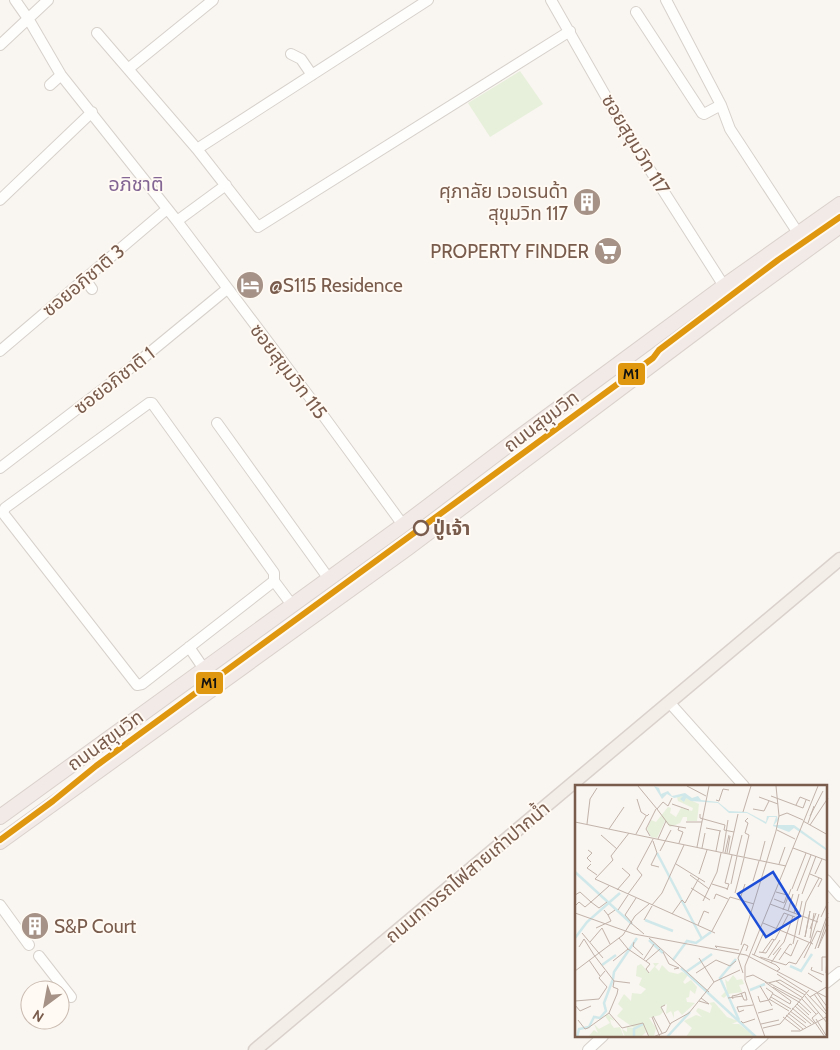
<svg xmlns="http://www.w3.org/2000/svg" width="840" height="1050" font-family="Cabin,'Noto Sans Thai',sans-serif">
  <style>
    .green { fill: #e7f0db }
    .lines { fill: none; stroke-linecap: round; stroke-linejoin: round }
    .minor-casing { stroke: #d7d1cb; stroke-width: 12 }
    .major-casing { stroke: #dad1cc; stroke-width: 15 }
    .highway-casing { stroke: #dad1cc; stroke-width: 16 }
    .minor { stroke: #fefefd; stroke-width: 10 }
    .major { stroke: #f3eee8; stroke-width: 12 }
    .highway { stroke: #f2eae7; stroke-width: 14 }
    .metro-1-casing { stroke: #fffaf3; stroke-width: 10 }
    .metro-1 { stroke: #de970f; stroke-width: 6 }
    .stop-dot { fill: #fffaf3; stroke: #7a5c4d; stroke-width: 2.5 }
    .labels { text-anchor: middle; stroke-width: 4; stroke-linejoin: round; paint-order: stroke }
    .street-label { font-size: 19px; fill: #7a5c4d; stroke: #fffaf3 }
    .poi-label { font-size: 19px; fill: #7a5c4d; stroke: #fffaf3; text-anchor: end }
    .stop-label { font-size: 19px; font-weight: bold; fill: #7a5c4d; stroke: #fffaf3; text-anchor: start }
    .neighbourhood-label { font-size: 20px; fill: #846695; stroke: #fffaf3 }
    .inset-river { fill: none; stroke: #d0e8ea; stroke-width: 2.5 }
    .inset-road { fill: none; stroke: #c2b3aa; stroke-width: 1 }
    .view { fill: #1d4ed8; fill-opacity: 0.15; stroke: #1d4ed8; stroke-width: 2.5 }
    .inset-edge { fill: none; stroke: #7a5c4d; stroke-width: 2.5 }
    .line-badge { stroke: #fffaf3; stroke-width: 2 }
    .pale-badge-label { font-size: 14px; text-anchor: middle; font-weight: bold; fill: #111 }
  </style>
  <rect width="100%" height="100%" fill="#f9f5f0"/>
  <path class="green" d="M520,71L543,104L490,137L468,103Z"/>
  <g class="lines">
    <defs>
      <path id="minor" d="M15,0L29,20L61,75L177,221L317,407L403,525
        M551,0L629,137L724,286
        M666,0L721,105L730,129L798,233
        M636,12L702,113L704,114L721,105
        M97,33L197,149L258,227L570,31
        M0,45L48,0
        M291,54L301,59L312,75
        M128,69L213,0
        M50,85L61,75
        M197,149L428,0
        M0,200L92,112
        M177,221L226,185
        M85,279L92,289
        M0,351L167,209
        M217,423L329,579
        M0,468L137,363L227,289
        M274,581L142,684L137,685L3,513L5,508L149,403H152L274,573V581L292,605
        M189,647L204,669
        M669,702L744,786
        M826,880L840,896
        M0,905L29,945
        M39,956L71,997
        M826,983L840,972
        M588,1050L603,1036
        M747,1050L763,1036"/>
      <path id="major" d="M255,1050L840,559"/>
      <path id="highway" d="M0,817L403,525L518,438L724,286L840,204
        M0,842L408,548L737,301L840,226"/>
    </defs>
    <use href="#minor" class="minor-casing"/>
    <use href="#major" class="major-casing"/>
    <use href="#highway" class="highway-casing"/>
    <use href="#minor" class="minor"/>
    <use href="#major" class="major"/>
    <use href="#highway" class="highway"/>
    <defs>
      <path id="metro-1" d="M0,840L53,801L96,766L653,358L659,350L778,260L840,217"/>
    </defs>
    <use href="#metro-1" class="metro-1-casing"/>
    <use href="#metro-1" class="metro-1"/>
  </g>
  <defs>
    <symbol id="building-disc" viewBox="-11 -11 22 22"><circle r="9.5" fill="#a69286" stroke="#fffaf3"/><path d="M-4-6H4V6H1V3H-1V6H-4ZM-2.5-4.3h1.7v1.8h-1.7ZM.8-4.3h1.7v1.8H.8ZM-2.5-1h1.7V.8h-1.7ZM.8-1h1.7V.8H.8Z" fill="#fff"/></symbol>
    <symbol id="supermarket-disc" viewBox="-11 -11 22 22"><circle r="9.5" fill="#a69286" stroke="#fffaf3"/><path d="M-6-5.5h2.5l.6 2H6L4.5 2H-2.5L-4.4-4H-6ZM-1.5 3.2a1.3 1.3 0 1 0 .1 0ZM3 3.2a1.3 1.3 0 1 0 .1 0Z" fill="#fff"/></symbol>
    <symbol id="hotel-disc" viewBox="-11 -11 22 22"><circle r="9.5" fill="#a69286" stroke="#fffaf3"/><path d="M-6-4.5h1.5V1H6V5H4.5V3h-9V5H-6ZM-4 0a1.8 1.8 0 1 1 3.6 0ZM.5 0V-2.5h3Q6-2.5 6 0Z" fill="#fff"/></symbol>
  </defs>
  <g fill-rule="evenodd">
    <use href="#building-disc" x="571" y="186" width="32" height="32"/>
    <use href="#supermarket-disc" x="592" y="235" width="32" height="32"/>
    <use href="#hotel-disc" x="234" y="269" width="32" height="32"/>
    <use href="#building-disc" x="19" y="910" width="32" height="32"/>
  </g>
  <circle class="stop-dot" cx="421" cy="528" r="7"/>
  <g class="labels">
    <g class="street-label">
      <text transform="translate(636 144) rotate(59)" y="7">ซอยสุขุมวิท 117</text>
      <text transform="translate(83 280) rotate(-40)" y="7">ซอยอภิชาติ 3</text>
      <text transform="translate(289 371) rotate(53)" y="7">ซอยสุขุมวิท 115</text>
      <text transform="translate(114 380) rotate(-38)" y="7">ซอยอภิชาติ 1</text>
      <text transform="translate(541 421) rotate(-37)" y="7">ถนนสุขุมวิท</text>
      <text transform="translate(105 740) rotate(-36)" y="7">ถนนสุขุมวิท</text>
      <text transform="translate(467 872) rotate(-40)" y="7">ถนนทางรถไฟสายเก่าปากน้ำ</text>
    </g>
    <g class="poi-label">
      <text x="568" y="198">ศุภาลัย เวอเรนด้า<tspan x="568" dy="22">สุขุมวิท 117</tspan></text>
      <text x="589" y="258">PROPERTY FINDER</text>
      <text x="269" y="292" text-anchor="start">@S115 Residence</text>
      <text x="54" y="933" text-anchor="start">S&amp;P Court</text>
    </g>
    <g class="stop-label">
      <text x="433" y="535">ปู่เจ้า</text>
    </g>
    <g class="neighbourhood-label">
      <text x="136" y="191">อภิชาติ</text>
    </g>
  </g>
  <g transform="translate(575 785)">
    <rect width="252" height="252" fill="#f9f5f0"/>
    <path d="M107,11L124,19L122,36H112V32H108L105,38L95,42L90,36L82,53L76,52L72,44L76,35L81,37L93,22L96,23L95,28L101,32L106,23L117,26L118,23L103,16L102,12ZM78,178H84L80,182L84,186L87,180L94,187L103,189L107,187L113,190L108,197L110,199L116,195L122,202L120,209L115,205L114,212L111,213L112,217L120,218L107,230L103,225L99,227V233L96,226L91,229L92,219L86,222L89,226L85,230L74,233L81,243L79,251L75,252L68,242L71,247L66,252H50L47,244L52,247V242L59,243L42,231L48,224L43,219L49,209L56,216L57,208L66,209L71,204L64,200L67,193L61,191L62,181L66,179L74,188L80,181ZM158,190L162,195L167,194L169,199L164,200L167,207L153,209L149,213L146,211L152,205L150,194L153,197ZM139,217L152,232L163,236L157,239H164L180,252H111L117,243L109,236L121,230L127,232L121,226L123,223L135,228L137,221L134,218ZM33,229L40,236L35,234L36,239L39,243L45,242L49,252H13L19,245L23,248L19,239L24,244L35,238L30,231Z" fill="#e7f0db"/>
    <path d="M79,1L84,3L86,9L93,6L97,11L110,8L117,13L123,11L126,15L143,17L154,26L172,27L191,37L192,31H202L203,35L199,40H219L251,63L252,66L219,43L214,47L198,41L201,32H194L191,39L172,28H154L143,18L116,16L111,13L109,17L105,14L108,11L99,13L92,9L87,14Z" fill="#d0e8ea"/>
    <path class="inset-river" d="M82,68L127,154M0,87L57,139M70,135L98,146M0,153L12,137L45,108M74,155L88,168M161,174L145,193L164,235M98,175L112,156L121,158L136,147M27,180L41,170M215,181L226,186L237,169M106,183L181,252M111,187L137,169M38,194L39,187L62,153M175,205L190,199M2,252L4,244L14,242L19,232L25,233L31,226L29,218L38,194M59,252V244L68,239M92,252L115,227"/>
    <path class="inset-road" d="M63,1L82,24L88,17L93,21L97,13M112,1L131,11M196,11L228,23L231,15M184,12L203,19M62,14L66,27L72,31L74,29M141,15L144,16L148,4L154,5M97,19L114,25M221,20L225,12L235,16M82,24L94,40L111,43M178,24L189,26L194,16M168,27L176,1M125,29V33L150,40L149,45L159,47M204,31L212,28L228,35M235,31L248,6M228,36L253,50M0,37L211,81M111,37H127M233,38L239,21M12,39L15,14L22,3M235,40L253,13M104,42L103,45L108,47L104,58M131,43L146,46M34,44L49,22M202,45L220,54M54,48L36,71L38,75L20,94L140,148M61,49L71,31M26,50L42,64M75,51L71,44L81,24M83,54L91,36M78,56L82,68L76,80L84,82M122,62L134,1M127,63L130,48M218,63L253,76M13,65L17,68L12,73L16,77M85,66L96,45M141,66L145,46M148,67L153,35M150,68L154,50M152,68L155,51M154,69L163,29M162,70L167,50M169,72L174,50L170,48L173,38L170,36L173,33M185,75L190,56M16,79L12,83L22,90M101,79L130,97M204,79L210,62M124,89L132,65M235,89L247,94L243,102M240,89L247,74M115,90L134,104M178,96L184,76M137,99L153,104M156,99L162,71M116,103L135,115M217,104L231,68M42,105L55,90L47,83M152,105L154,99L150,98L157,70M222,106L236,70M160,108L169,73M53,109L67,90L62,84L78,54M227,109L241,71M0,110L5,107L16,117L34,101M139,114L141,109L153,114M165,114L170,99M199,114L209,118L212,110L201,107M128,116L142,87L146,68M16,117L24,123L32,117M195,119L243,137M1,120L4,117L10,122L16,117M77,120L87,108L109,60M29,125L33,130L40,125M43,125L53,110M208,125L216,104M213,126L218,109M0,128L59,149L171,170L253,213M219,128L224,109M97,129L107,115L110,118L124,93M246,132L253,117M69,135L77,121M56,138L69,149M57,138L50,130L61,113M188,138L238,159M123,140L129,126L134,128M21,143L36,136L33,130M201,144L209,128L220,132M235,144L241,128M137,146L155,112L179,119M7,148L28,173M224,150L231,117L244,93M230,152L235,126M230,152L235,126M44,153L53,164L75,179L71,184L74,188M74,153L134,207M235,153L239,128M15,157L27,143L35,159M59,157L58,161L68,170M235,158L244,129M218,159L227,116M166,160L201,46L204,31L201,1M4,162L9,154L19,170M142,163L140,161L164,165M243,163L253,132M243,163L253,140M240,164L253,128M88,167L94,179L104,183L99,184M184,167L191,168L199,155M209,167L216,171L223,155M187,168L197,154L200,155L213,130M177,169L201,180L205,184L202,186M179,170L188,149M198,170L209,157L218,131M185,172L211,180L214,177L221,179L234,158M124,173L139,197M193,173L205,155M229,173L242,146L246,147M69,174L79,159M14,175L25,191M204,175L215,159L217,160M38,176L53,164M71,176L85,164M196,178L206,163M237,182L236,185L249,190M0,186L48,150L60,131L74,119M247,186V172H253M121,188L141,175L155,181L161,176M168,188L163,173L169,159L173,161L171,166M233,188L247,197M251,188L252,172M202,189L232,208M171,192L178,190L193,198L205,195L230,210M39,196L55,198M201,196L228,213M190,197L216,216L215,219M194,198L226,215M185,201L197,221M198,202L224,217M242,208L253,223M0,209V216L24,214L32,202L24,193L30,186M198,209L215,219M239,209L251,226M183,211L185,217L194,215L198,208L191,203M230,211L253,239M196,212L216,224M235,212L253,201M153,213L168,211M158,214L157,211L162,210L170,207L172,215H169L166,208M194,214L214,226M227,214L241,229M124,216L134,219L126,213M224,217L236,228M222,219L234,230M0,220L5,226L16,221M90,220L86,222L95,239M220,221L239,238M217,223L236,239M169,225L164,227L162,222L178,220M215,226L231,238M244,227L237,233L250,252M34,228L47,243L68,238L74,252M183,228L198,224M213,228L231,242M211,230L228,244M78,231L87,248M77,232L85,252M208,232L225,245M241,234L252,252M3,235L10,244L13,243L34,228L42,209L43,204L38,202L39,196L19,170M166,236L168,238L180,234M186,239L204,235M188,243L205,239L234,205M216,246H225L253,231L232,209M78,252L91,247L96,238L114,228L139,197L165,185M190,252L170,195V181L243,1"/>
    <path class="view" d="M198,87L225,131L191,152L163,109Z"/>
    <rect width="252" height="252" class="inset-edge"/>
  </g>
  <g class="line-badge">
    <rect x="617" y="362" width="29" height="24" rx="5" fill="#de970f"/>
    <rect x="195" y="671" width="29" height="24" rx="5" fill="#de970f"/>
  </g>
  <g class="pale-badge-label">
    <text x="631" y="379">M1</text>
    <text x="209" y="688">M1</text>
  </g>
  <g transform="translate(45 1005) rotate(212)"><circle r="24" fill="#fffaf3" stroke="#cabbb1"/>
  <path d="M0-4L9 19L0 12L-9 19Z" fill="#a69286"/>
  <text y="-8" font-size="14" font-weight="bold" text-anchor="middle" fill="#7a5c4d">N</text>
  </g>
</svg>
